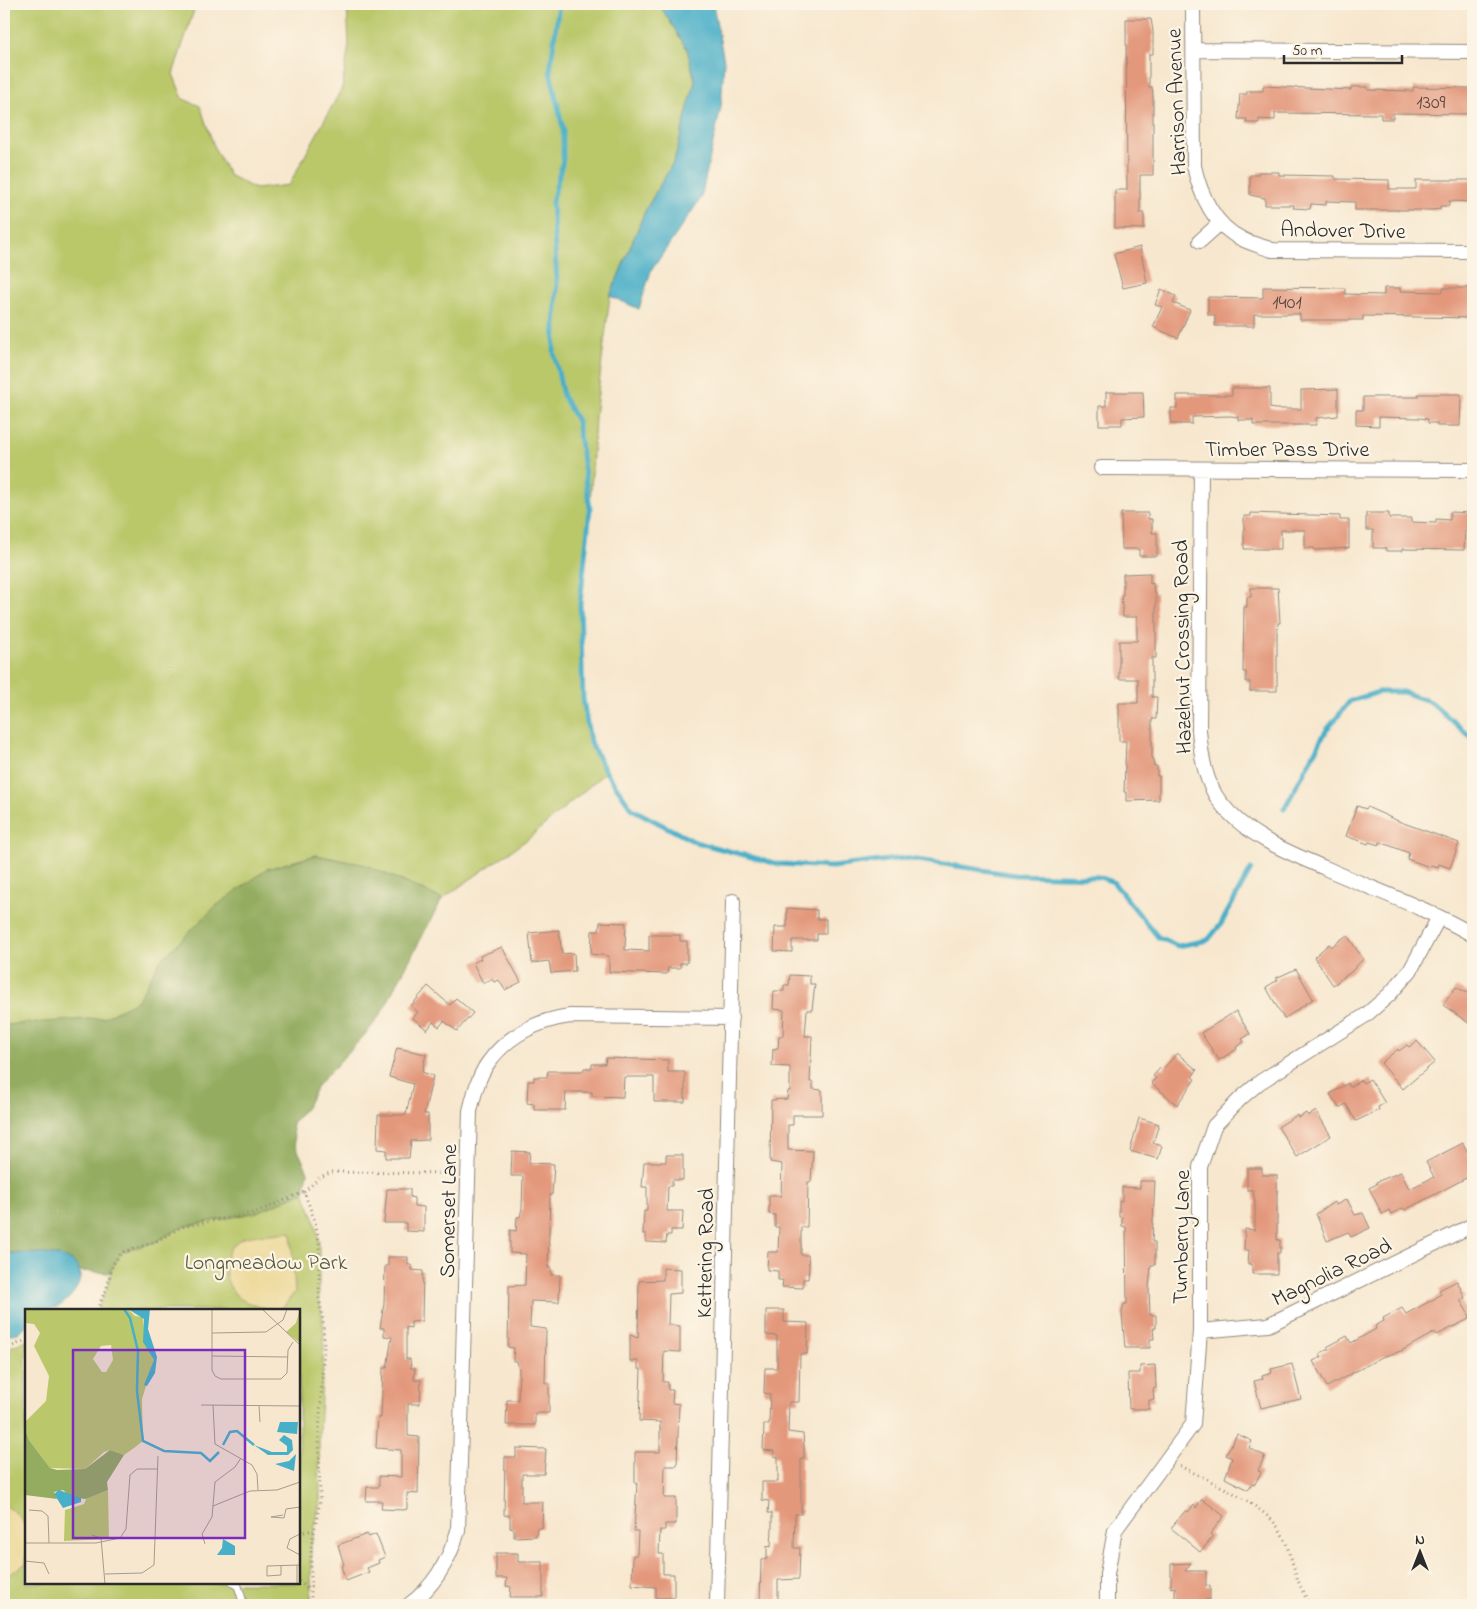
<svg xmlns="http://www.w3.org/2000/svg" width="1477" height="1609" font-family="'Indie Flower',sans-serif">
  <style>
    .green { fill: #bac86b; stroke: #727a4b }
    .forest { fill: #93ac5f; stroke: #5f6c45 }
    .sand { fill: #eeda9e; stroke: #8c8264 }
    .water { fill: #48afc8; stroke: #3a6d7a }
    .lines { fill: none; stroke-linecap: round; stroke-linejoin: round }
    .stream { stroke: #48afc8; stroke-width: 5 }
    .building { fill: #e3987b }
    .lane-casing { stroke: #91897c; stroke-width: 9 }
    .street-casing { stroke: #91897c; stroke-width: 16 }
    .path { stroke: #91897c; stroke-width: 3; stroke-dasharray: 1 4; stroke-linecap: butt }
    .lane { stroke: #fff; stroke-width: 7 }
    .street { stroke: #fff; stroke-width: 14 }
    .labels { text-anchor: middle; stroke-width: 4.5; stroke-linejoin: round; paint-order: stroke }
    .number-label { font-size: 20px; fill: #59463f }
    .street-label { font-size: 22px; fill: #2b2b2b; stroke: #fcf5e5 }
    .park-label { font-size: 22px; fill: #565a3e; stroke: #fcf5e5 }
    .inset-river { fill: none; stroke: #48afc8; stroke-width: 2.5 }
    .inset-road { fill: none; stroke: #a59c8d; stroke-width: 1 }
    .view { fill: #7b2cbf; fill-opacity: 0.15; stroke: #7b2cbf; stroke-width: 2.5 }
    .inset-edge { fill: none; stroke: #2b2b2b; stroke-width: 2.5 }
  </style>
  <rect width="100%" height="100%" fill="#fcf5e5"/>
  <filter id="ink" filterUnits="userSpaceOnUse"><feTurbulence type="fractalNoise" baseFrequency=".02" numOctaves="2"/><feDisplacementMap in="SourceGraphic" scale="10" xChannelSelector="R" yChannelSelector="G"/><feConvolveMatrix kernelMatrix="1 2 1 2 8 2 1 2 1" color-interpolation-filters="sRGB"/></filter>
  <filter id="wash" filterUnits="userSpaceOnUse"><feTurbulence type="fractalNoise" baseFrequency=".0096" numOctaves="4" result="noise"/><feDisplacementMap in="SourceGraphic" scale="20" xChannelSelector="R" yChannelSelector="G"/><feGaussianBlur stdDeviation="1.12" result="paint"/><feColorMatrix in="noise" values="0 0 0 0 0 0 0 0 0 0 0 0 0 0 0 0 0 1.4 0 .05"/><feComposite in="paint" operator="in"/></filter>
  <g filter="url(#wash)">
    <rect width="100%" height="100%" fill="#f7e7ce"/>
    <path class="green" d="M4,4H196L173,74L183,99L200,106L215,149L229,175L255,189L289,185L342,88L349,45L347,4H659L687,49L695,81L674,161L645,211L610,296L595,416L590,509L580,604L583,699L590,742L606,772L528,839L442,899L366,865L316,855L267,869L160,961L138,1000L104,1018L4,1025Z
      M304,1192L315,1221L319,1241V1298L323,1320L324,1345L319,1433L320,1502L311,1546V1605H4V1350L26,1340V1583H299V1310H97L107,1287L113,1264L122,1252L155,1242L182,1227L257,1212Z"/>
    <path class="forest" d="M316,855L366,865L442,899L382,1012L370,1029L317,1086L307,1106L292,1124L295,1144L308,1172L304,1192L257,1212L182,1227L155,1242L122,1252L109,1273L80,1271C63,1249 29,1255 4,1253V1025L104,1018L138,1000L160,961L216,906L267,869Z"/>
    <path class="sand" d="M291,1232L295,1292L282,1308C268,1309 254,1307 241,1299C221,1285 219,1251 241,1239C250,1234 279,1234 291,1232Z
      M4,1505C32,1521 26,1534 26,1563L10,1574H4Z"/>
    <path class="water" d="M659,4H713L724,61L721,107L701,198L651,271L639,309L610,296L645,211L674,161L695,81L687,49Z
      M4,1253C21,1254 58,1251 72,1261C91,1275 72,1300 57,1307C47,1311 37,1310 26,1310V1326L18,1333L4,1335Z"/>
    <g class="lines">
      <path class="stream" d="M559,4L550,71L563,129V160L552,202L557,281L554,352L563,396L577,421L590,509L580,604L583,699L590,742L606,772L632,809L695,842L778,864L832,867L904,858L1015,875L1099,877L1113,882L1158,937L1178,946L1208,940L1221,924L1251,869
        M1284,809L1326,731L1350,701L1379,692H1403L1431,702L1473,739"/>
    </g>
    <g id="blocks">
      <path class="building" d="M1126,19H1151L1153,31V54H1149V87H1152L1153,96V175H1140V213H1144V229L1115,228V190H1127Z
        M1263,86L1351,90V87H1368V90L1413,91V87L1473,88V114L1393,113V119H1381V114L1275,113V120L1259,119V123H1246L1247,119H1238L1240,94H1247V91H1263Z
        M1258,172H1279V175L1335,176V179L1389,180V189H1416V180H1473V202L1449,201V206H1440V209L1432,210H1355V202L1326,201V205L1311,204L1310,209L1293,208L1294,205H1265V198L1250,195V175H1258Z
        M1140,247L1147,283L1123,288L1114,254Z
        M1263,287L1345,288V294L1384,295V288H1400V291L1443,292V288H1473V318L1363,316V320H1300V314H1254V326H1215V315H1208V297L1263,298Z
        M1161,289L1176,296L1173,303L1190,310L1178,338L1153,327L1162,307L1155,305Z
        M1232,388H1270V408L1275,409H1301V390L1338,389V416L1316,418V425H1253V420H1238V417L1231,416L1192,417V424H1171V408H1177V395H1232Z
        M1106,392H1143L1144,417L1122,418V425H1099V406H1106Z
        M1418,394H1461L1460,426H1437V423H1428V419L1418,418L1379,417V426L1356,425V410H1363V397H1418Z
        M1450,512L1472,513L1471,531H1465L1464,550L1402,549V551H1386V548H1373V530H1366V513H1389V518H1411V522L1436,523V519L1450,520Z
        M1121,513H1148V519H1152V533H1157V556H1139V549H1122Z
        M1251,513L1340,516V520H1349V548L1315,550L1314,548H1305V530H1281V549H1244V516H1251Z
        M1150,573V584L1153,583L1154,593H1156V658H1152V697H1157L1156,719H1152V757L1154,766H1157V776H1159V800L1126,801V792H1124L1126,741H1119V703H1138V679H1119V641H1137V617H1123L1121,595H1123V574Z
        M1251,588H1278L1280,623H1278L1277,631V691H1250V682H1246V672H1243L1244,607H1247V597H1251Z
        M1357,806L1366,809L1367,807L1398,821L1459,843L1450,868L1439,864L1438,867L1431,865L1430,867L1407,859L1409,853L1380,842L1379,845L1369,842L1368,844L1346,836Z
        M787,908L817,910V919H826V934H817V940H792V952L774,951L775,927H787Z
        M600,922L626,923L625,950L649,951V935H680V941H687V963H680V968H668L667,974L609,972V956L591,954L592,931H599Z
        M559,930L562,954L574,953L575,971L551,973L549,961L532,963L529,933Z
        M1347,935L1363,959L1351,972L1333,985L1314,957L1329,944L1331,947Z
        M502,947L521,982L505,990L499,980L494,982L492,979L483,983L473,963L481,959L480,956Z
        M1296,969L1313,999L1284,1019L1266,987L1278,980L1276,978Z
        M790,975L810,976V984H815L812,1010H807L805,1036H812L810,1082H813V1089L822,1090V1115H793V1125H788V1150L813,1151L811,1182H808L807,1227H801V1255H808L809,1266L808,1279H803V1288L782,1287L783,1280H778V1271L767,1270L768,1252H778L779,1227H775V1215L769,1214V1196H781L782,1164L770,1162L771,1100L787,1099L788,1091H790V1067L772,1066L773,1049L778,1048L779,1036H783L784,1010L773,1009L774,991H784V985H789Z
        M428,986L450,1005L456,998L473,1013L457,1031L444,1021L439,1027L433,1022L427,1030L413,1018L418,1012L411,1006Z
        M1456,987L1473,996V1026L1443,1005Z
        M1236,1011L1250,1034L1242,1039L1244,1042L1236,1047L1237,1049L1219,1060L1201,1033Z
        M1417,1041L1435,1062L1403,1089L1381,1063L1398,1049L1399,1051L1407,1045L1409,1047Z
        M397,1048L426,1054L422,1072L433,1076L424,1114H428V1140L411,1141L409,1158H386V1150L377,1149L378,1115H406L413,1084L389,1077Z
        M1177,1053L1197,1070L1192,1077L1195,1079L1177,1105L1151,1083L1156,1078L1153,1076L1161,1067L1163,1069Z
        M606,1058L668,1060V1072H685V1102H654V1077H624L623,1097L592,1096V1092H566L565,1110H534V1104L527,1103L528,1081H534V1077H547L548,1071H583L584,1068H592V1064H605Z
        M1370,1079L1385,1103L1378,1107L1379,1110L1356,1121L1346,1104L1339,1108L1330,1094L1348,1083L1350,1087L1361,1080L1363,1083Z
        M1316,1111L1331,1136L1297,1157L1278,1127L1297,1115L1298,1118L1306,1113L1308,1116Z
        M1139,1118L1159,1124L1153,1143L1162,1146L1158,1159L1130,1151Z
        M1463,1143L1473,1163V1170L1468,1172L1470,1176L1405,1210L1403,1208L1391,1214L1389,1210L1382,1214L1369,1188L1377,1184L1376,1182L1401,1172L1409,1189L1434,1177L1426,1162Z
        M512,1151L530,1152L529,1163L554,1164L552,1195H550L548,1268H551V1275H560L559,1302L531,1301L530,1327L546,1329L545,1383H549V1413H535V1425H506L507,1400H518L519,1370L517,1361H513L514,1348L508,1347L509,1286L525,1285L526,1254L510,1253V1230L516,1231L517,1217H520L522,1208L523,1176H511Z
        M666,1155H683V1180H672V1186H668L667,1211H683L682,1230H671V1235H667L666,1243L646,1242V1234H643L644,1211H647V1187H642L644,1162H666Z
        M1247,1168H1262V1175H1277V1240H1280V1253H1277V1274H1252V1264H1248L1249,1250H1244L1245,1229L1255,1230V1203L1253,1190H1247Z
        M1140,1181H1155L1152,1242H1155V1265H1151L1149,1288L1150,1315H1156V1328H1153L1154,1339H1150V1348H1125L1122,1313L1124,1304H1127L1126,1227L1122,1226V1217H1119V1201H1122V1187L1140,1188Z
        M387,1189H410V1197L414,1198V1206L424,1207V1232L406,1231V1223H384Z
        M1347,1199L1355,1215L1363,1213L1370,1228L1351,1237L1348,1232L1327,1241L1316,1214L1334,1202L1336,1205Z
        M388,1257H408V1265H412V1270L423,1271L422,1321L411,1322V1328L406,1327V1359H410L411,1368H415L414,1380H421L420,1404H408V1436L419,1437L418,1494L407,1493V1509L404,1510L381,1509L382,1501H366L367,1487H379V1476L401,1477V1450L376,1448L378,1417L381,1418L383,1368H387L392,1337L384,1336V1328H380L384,1304L385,1266H388Z
        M663,1268L681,1269V1293L669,1294L668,1325L680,1326V1352L664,1351L663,1382H668V1390H673L672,1403L679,1404L677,1466H665L664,1498H676V1524H665V1530H660L659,1554H663V1574H674V1598H656V1587L632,1585L633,1555H637L638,1531H634L637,1483H635V1452H660V1422L639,1421L641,1369H638V1361H630V1335L638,1338L639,1281L663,1280Z
        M1457,1281L1465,1298L1460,1300L1471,1318L1437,1335L1435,1332L1401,1351L1382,1357L1327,1387L1313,1361L1322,1357L1320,1353L1329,1349L1327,1347L1347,1336L1351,1343L1376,1329L1375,1326L1384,1321L1383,1318L1402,1308L1406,1314L1434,1299L1441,1294L1439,1290Z
        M766,1310H784V1322L808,1323L807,1354H800L799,1402H789L788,1432L803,1434L804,1446V1458H801V1514H795L794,1548H800L799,1579L778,1580V1605H760L761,1560L767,1559V1546L771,1547L772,1528V1513H768L769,1501L762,1500V1482H778V1457L774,1456V1451L763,1450L764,1424H769L770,1394L764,1393L765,1368H777V1336L766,1335Z
        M1292,1364L1301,1399L1261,1408L1254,1381L1263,1379L1262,1376L1272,1373L1271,1369Z
        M1155,1365L1156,1388L1153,1389L1154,1400H1149V1409H1129L1128,1373H1140V1366Z
        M1237,1434L1252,1441L1249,1448L1265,1456L1258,1470L1261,1472L1255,1484L1252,1483L1248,1490L1225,1478L1232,1458L1226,1455Z
        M516,1448L546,1449L544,1474H522V1502H543L542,1528H537L536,1536L514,1537V1529L510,1528V1516L504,1515L505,1457H516Z
        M1202,1499L1224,1516L1210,1534L1213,1537L1200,1552L1171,1528L1186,1510L1188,1512L1194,1505L1196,1508Z
        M367,1534L369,1537L376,1534L385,1557L378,1560L379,1563L367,1568L369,1572L346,1581L341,1566L344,1565L338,1545Z
        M496,1553H518V1562H543V1597H510L511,1587L506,1586L507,1578H496Z
        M1191,1563L1185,1571H1206V1586H1210V1600H1206V1605H1175V1587L1171,1588V1564Z"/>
    </g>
  </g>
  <g filter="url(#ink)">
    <use href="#blocks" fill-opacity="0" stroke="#91897c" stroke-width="1"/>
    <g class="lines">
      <defs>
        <path id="lane" d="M233,1583L238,1586L244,1605"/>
        <path id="street" d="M1193,4L1194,166C1200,194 1214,226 1242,239C1251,244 1262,246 1272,250L1473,251
          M1194,50L1473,52
          M1200,241L1220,223
          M1101,468L1473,470
          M1201,469L1199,730C1201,755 1205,782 1220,802C1245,835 1287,852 1325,868C1374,890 1427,908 1473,935
          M1200,1331L1268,1325L1473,1225
          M409,1605C435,1586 449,1561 458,1531L470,1111C474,1095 478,1077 488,1063C507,1036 538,1020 570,1016L731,1018
          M717,1605L733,901
          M1107,1605V1574L1115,1530L1193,1424L1200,1331V1167L1214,1126L1241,1098L1260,1082L1366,1015L1389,995L1410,971L1439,917"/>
      </defs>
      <use href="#lane" class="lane-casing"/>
      <use href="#street" class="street-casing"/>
      <path class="path" d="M304,1192L320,1177L332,1172L449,1173
        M97,1310L107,1287L113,1264L122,1252L155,1242L182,1227L257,1212L304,1192L315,1221L319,1241V1298L323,1320L324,1345L319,1433L320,1502L311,1546V1605
        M4,1350L26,1340
        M1180,1466C1209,1481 1268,1505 1282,1534C1293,1557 1295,1584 1311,1605
        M299,1533L314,1530
        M299,1581L310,1591"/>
      <use href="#lane" class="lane"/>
      <use href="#street" class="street"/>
    </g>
  </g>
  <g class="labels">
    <g class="number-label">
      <text x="1431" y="108">1309</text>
      <text x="1287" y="308">1401</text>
    </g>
    <g class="street-label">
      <text transform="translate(1175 102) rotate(-92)" y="8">Harrison Avenue</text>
      <text transform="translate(1343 229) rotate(1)" y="8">Andover Drive</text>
      <text x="1287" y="456">Timber Pass Drive</text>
      <text transform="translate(1181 647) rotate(-91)" y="8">Hazelnut Crossing Road</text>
      <text transform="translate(447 1211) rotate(-89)" y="8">Somerset Lane</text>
      <text transform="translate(1180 1237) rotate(-89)" y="8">Tumberry Lane</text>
      <text transform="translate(704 1253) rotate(-89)" y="8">Kettering Road</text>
      <text transform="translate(1331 1271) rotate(-26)" y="8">Magnolia Road</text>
    </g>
    <g class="park-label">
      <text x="266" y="1269">Longmeadow Park</text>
    </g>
  </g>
  <g transform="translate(25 1309)">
    <rect width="275" height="275" fill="#f7e7ce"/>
    <path d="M0,0H103L110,7L118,8L120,34L129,51L117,90L118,132L109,139L99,146L85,141L79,143L60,160L25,159L4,131L0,120V113L21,92L24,67L9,37L15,24L9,15L0,14ZM86,36L88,51L81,63H77L68,50L76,37ZM275,0V34L261,23L271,14ZM83,181L84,230L39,232L40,201L59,195L62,188Z" fill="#bac86b" fill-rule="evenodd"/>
    <path d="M0,120L4,131L25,159L32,161L60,160L85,141L99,146L82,173L83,181L60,190L46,188L38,181L29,183L32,190L0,186Z" fill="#93ac5f"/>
    <path d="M103,0H125L123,20L132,48L130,64L122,77L119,76L129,51L118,33L119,10ZM255,113H273L272,125L252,123ZM259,126L267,131L268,141L263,146H243L229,136L247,143H262V137L254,131ZM271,145L269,162L250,155L264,152ZM34,181L56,189V193L38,199L29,185ZM198,230L210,237V246H192L197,239Z" fill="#48afc8"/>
    <path class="inset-river" d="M99,0L105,9L113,42L112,82L118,132L139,142L176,144L185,152L194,143M198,136L205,123L212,122L229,136"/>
    <path class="inset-road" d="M187,0V61L190,67M237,0L275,36M187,24L241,23L258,11L262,0M187,47L263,48M190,67L196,70H256L262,64L263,41L268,33M176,96L275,97M188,96L190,135L227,156L232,165L233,181M234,96L235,113M188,197L225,182L252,181L275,173M4,201L17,202L23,207L24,234M258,206L246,208L259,209L261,200L275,198M275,225L265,230L262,239L275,246M67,226L76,229L80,275M0,234H71L95,229L101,220L105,166L112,160H133M180,235L177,225L187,208L190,173L210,158L216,149M0,252L19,254L24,265M256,257V266L242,267V257L275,256M80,265L117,264L129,256L133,147M272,275V256"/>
    <path class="view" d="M48,41H220V229H48Z"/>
    <rect width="275" height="275" class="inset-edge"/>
  </g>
  <rect width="1477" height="1609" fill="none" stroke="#fcf5e5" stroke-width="20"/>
  <g transform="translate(1420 1552)" stroke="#fcf5e5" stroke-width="4" paint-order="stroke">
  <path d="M0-4L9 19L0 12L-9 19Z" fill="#2b2b2b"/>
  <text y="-8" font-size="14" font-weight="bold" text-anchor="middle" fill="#2b2b2b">N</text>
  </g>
  <path d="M1284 55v8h118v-8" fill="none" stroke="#2b2b2b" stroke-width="2.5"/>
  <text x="1292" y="55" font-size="15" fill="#2b2b2b" stroke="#fcf5e5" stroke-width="4" paint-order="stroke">50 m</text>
</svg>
